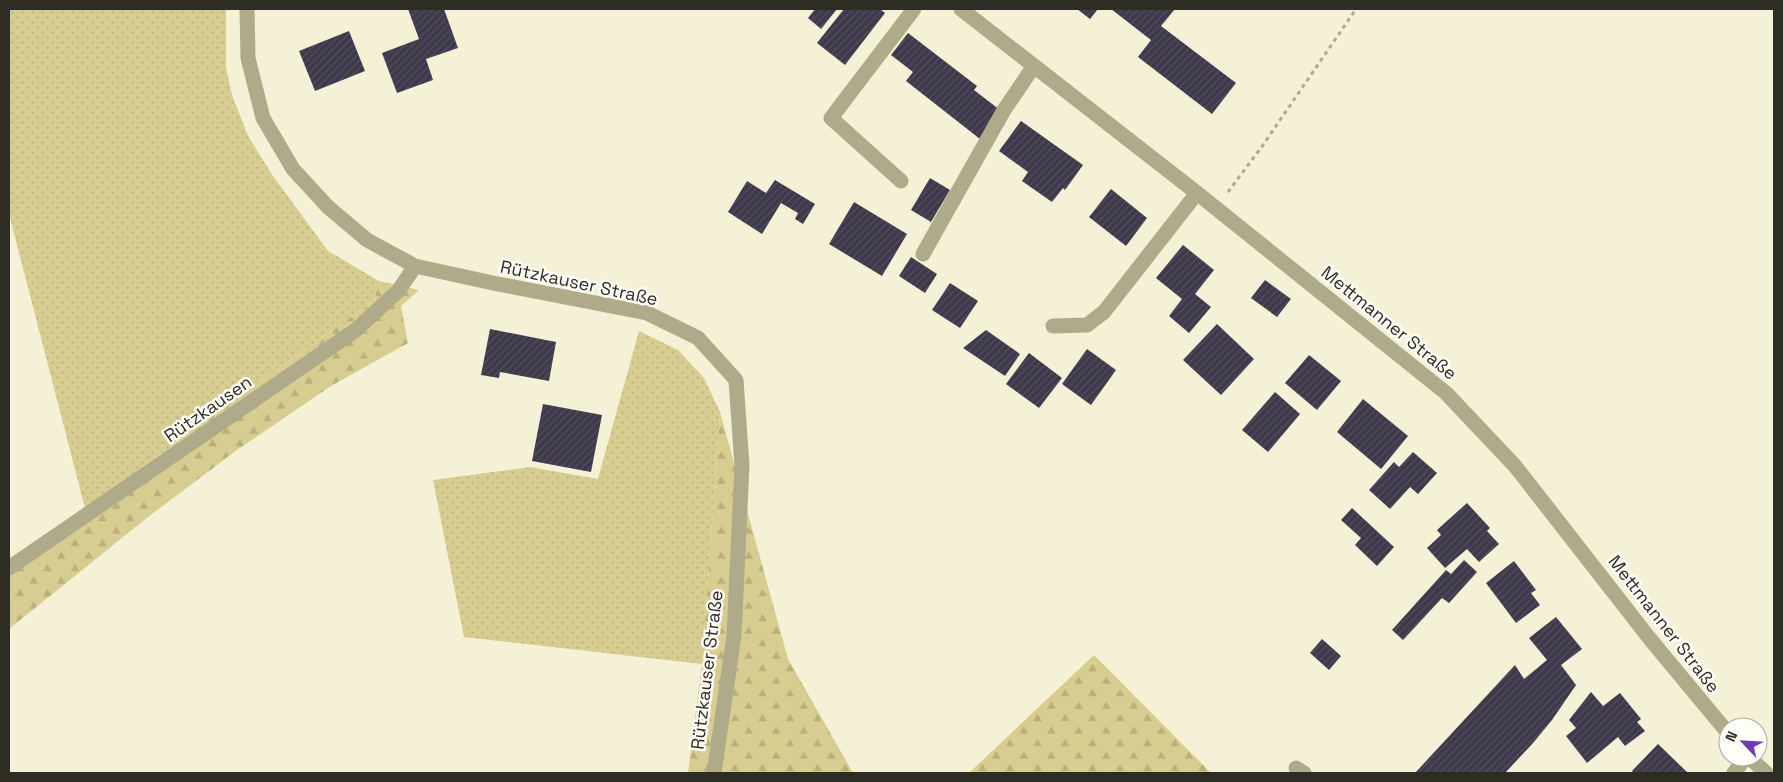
<svg xmlns="http://www.w3.org/2000/svg" width="1783" height="782" font-family="'Space Grotesk',sans-serif">
  <style>
    .grass { fill: url(#grass-dots) }
    .forest { fill: url(#forest-firs) }
    .building { fill: url(#building-hatch) }
    .lines { fill: none; stroke-linecap: round; stroke-linejoin: round }
    .path { stroke: #aca995; stroke-width: 3; stroke-dasharray: 4 4; stroke-linecap: butt }
    .minor { stroke: #afaa8a; stroke-width: 15 }
    .labels { text-anchor: middle; stroke-width: 5; stroke-linejoin: round; paint-order: stroke }
    .street-label { font-size: 18px; fill: #2e2d23; stroke: #fefdf8 }
  </style>
  <defs>
    <pattern id="grass-dots" width="8" height="8" patternUnits="userSpaceOnUse" patternTransform="scale(1.25)"><rect width="8" height="8" fill="#d8cd90"/><path d="M2 2h.1M6 6h.1" fill="none" stroke="#bab07c" stroke-width="1.8" stroke-linecap="round"/></pattern>
    <pattern id="forest-firs" width="22" height="20" patternUnits="userSpaceOnUse" patternTransform="scale(1.25)"><rect width="22" height="20" fill="#d8cd90"/><path d="M5 1l3.5 6h-7zM16 11l3.5 6h-7z" fill="#bab07c"/></pattern>
    <pattern id="building-hatch" width="6" height="6" patternUnits="userSpaceOnUse" patternTransform="scale(1.25)"><rect width="6" height="6" fill="#3f394c"/><path d="M-1 1l2-2M0 6l6-6M5 7l2-2" fill="none" stroke="#524d5d"/></pattern>
  </defs>
  <rect width="100%" height="100%" fill="#f5f1d6"/>
  <path class="grass" d="M9,9H226V68L232,95L248,136L273,176L328,251L379,281L374,301L196,427L86,512L9,214Z
    M639,331L678,350L704,378L720,412L702,664L464,637L433,480L530,467L598,479Z"/>
  <path class="forest" d="M379,281L419,290L401,306L408,343L331,386L237,450L148,517L9,629V567L86,512L196,427L374,301Z
    M720,412L788,659L853,773H688L702,664Z
    M1094,655L1211,773H971L970,772Z"/>
  <path class="building" d="M408,9H444L458,48L426,59L433,80L397,93L382,53L419,39Z
    M815,9H837L821,29L808,18Z
    M844,9H880L885,13L845,65L817,43Z
    M1077,9H1098L1090,19Z
    M1111,9H1175L1161,26L1236,83L1212,114L1138,57L1151,40Z
    M349,31L365,71L315,91L299,51Z
    M908,33L977,86L974,90L1000,110L980,139L906,81L913,72L891,55Z
    M1021,121L1083,165L1065,190L1063,188L1052,202L1022,181L1028,172L999,151Z
    M930,178L950,190L931,222L911,210Z
    M775,180L815,204L803,224L795,219L798,213L781,203L762,234L728,212L747,181L766,193Z
    M1111,189L1147,218L1126,246L1089,217Z
    M854,202L907,234L882,276L829,244Z
    M1183,245L1214,270L1195,294L1211,307L1189,333L1169,316L1182,299L1156,278Z
    M911,257L937,274L925,293L899,276Z
    M1265,280L1291,299L1277,317L1251,298Z
    M950,283L978,301L960,328L932,310Z
    M1217,324L1254,359L1221,395L1183,360Z
    M490,329L556,342L549,381L500,372L499,378L481,375Z
    M986,330L1020,354L1005,376L963,348Z
    M1087,349L1116,370L1091,405L1062,384Z
    M1029,353L1062,378L1039,408L1006,384Z
    M1309,355L1341,381L1317,410L1285,383Z
    M1275,392L1300,414L1268,452L1242,430Z
    M1363,399L1408,436L1381,469L1337,432Z
    M543,404L602,415L591,472L532,461Z
    M1413,452L1437,473L1418,494L1410,487L1390,509L1369,490L1394,462L1399,467Z
    M1467,503L1490,528L1487,531L1499,544L1479,562L1467,549L1445,568L1427,548L1441,535L1437,530Z
    M1352,508L1394,547L1377,566L1355,545L1361,538L1341,520Z
    M1464,560L1477,572L1449,603L1442,598L1403,640L1392,630L1446,570L1451,574Z
    M1514,561L1536,590L1531,593L1540,605L1516,623L1486,583Z
    M1556,617L1582,649L1561,665L1576,685L1552,720L1533,743L1505,773H1415L1515,665L1524,679L1547,660L1529,638Z
    M1322,639L1341,656L1329,670L1310,653Z
    M1591,692L1603,706L1620,693L1641,719L1637,722L1645,731L1625,746L1618,737L1587,763L1566,736L1576,728L1569,720Z
    M1658,744L1688,773H1634L1632,771Z"/>
  <g class="lines">
    <path class="path" d="M1228,192L1263,145L1356,9"/>
    <path class="minor" d="M247,9L248,58L263,118L293,169L328,207L367,240L415,266L493,283L647,313L698,338L736,380L742,466L734,636L714,773
      M961,9L1197,193L1446,393L1515,466L1650,639L1728,733
      M901,181L831,118L914,9
      M923,254L1004,110L1034,66
      M1053,326L1087,325L1104,312L1197,193
      M9,568L356,330L399,290L415,266
      M1749,757L1766,773
      M1296,768L1304,773
      M1734,773L1746,757"/>
  </g>
  <g class="labels">
    <g class="street-label">
      <text transform="translate(579 283) rotate(12)" y="6">Rützkauser Straße</text>
      <text transform="translate(1389 323) rotate(39)" y="6">Mettmanner Straße</text>
      <text transform="translate(208 409) rotate(-35)" y="6">Rützkausen</text>
      <text transform="translate(1664 624) rotate(52)" y="6">Mettmanner Straße</text>
      <text transform="translate(707 670) rotate(-83)" y="6">Rützkauser Straße</text>
    </g>
  </g>
  <rect width="1783" height="782" fill="none" stroke="#2e2d23" stroke-width="20"/>
  <g transform="translate(1743 742) rotate(295)"><circle r="24" fill="#fefdf8" stroke="#abaaa3"/>
  <path d="M0-4L9 19L0 12L-9 19Z" fill="#703cb3"/>
  <text y="-8" font-size="14" font-weight="bold" text-anchor="middle" fill="#2e2d23">N</text>
  </g>
</svg>
